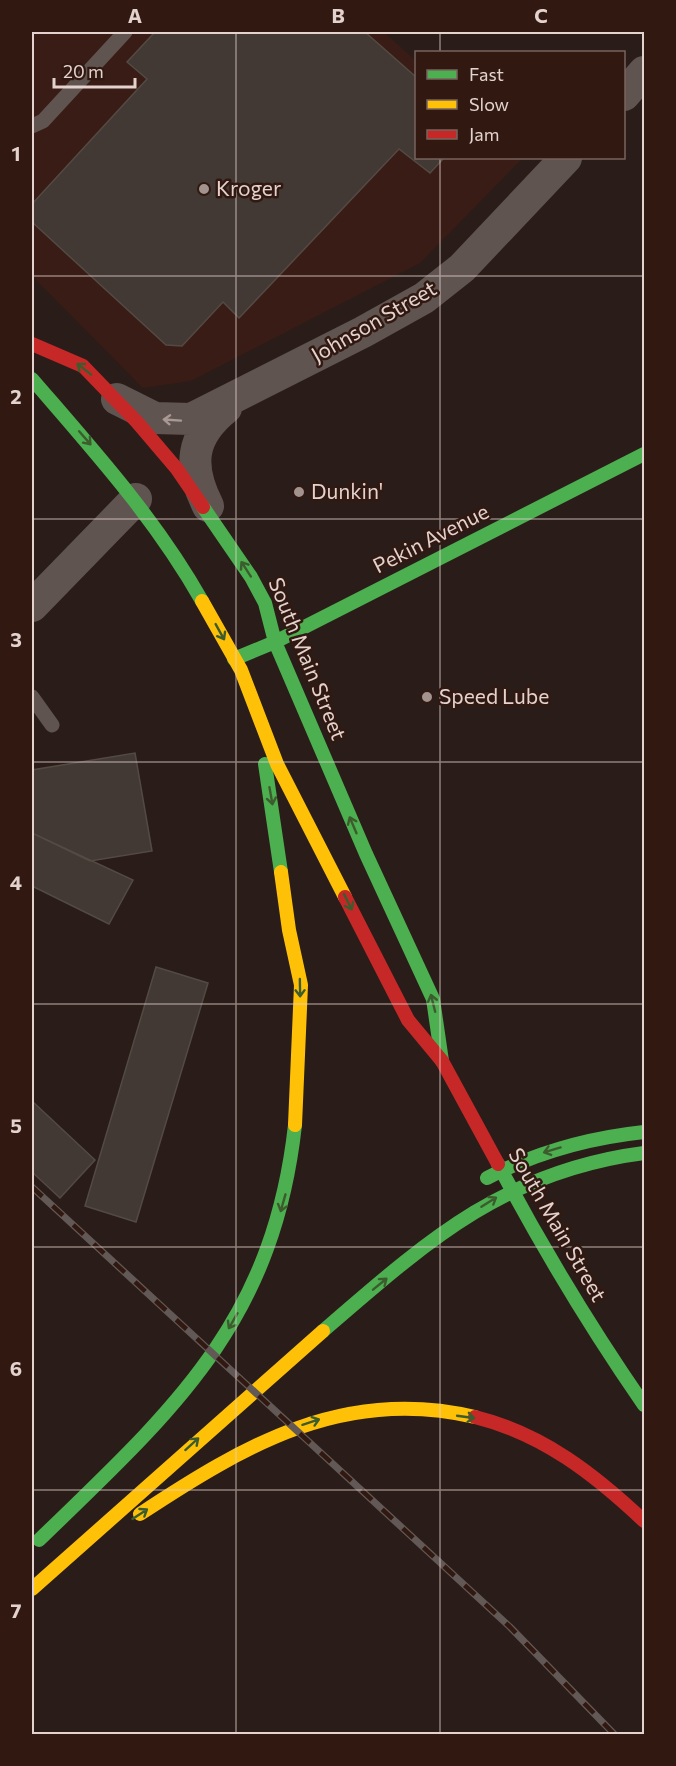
<svg xmlns="http://www.w3.org/2000/svg" width="676" height="1766" font-family="Commissioner,sans-serif">
  <style>
    .built { fill: #391c15 }
    .building { fill: #423934; stroke: #544a44; stroke-width: 1.5 }
    .lines { fill: none; stroke-linecap: round; stroke-linejoin: round }
    .lane { stroke: #605451; stroke-width: 15 }
    .street { stroke: #605451; stroke-width: 32 }
    .fast { stroke: #4caf50; stroke-width: 14 }
    .slow { stroke: #ffc107; stroke-width: 14 }
    .jam { stroke: #c62828; stroke-width: 14 }
    .rail-casing { stroke: #625855; stroke-width: 7 }
    .rail { stroke: #311912; stroke-width: 4.5; stroke-dasharray: 14; stroke-linecap: butt }
    .oneway { stroke: #3d5c2e }
    .oneway2 { stroke: #a89995 }
    .grid { fill: none; stroke: #e3d2cd; stroke-width: 1.5; stroke-opacity: 0.55 }
    .poi-dot { fill: #a2938e; stroke: #311912; stroke-width: 2 }
    .labels { text-anchor: middle; stroke-width: 5; stroke-linejoin: round; paint-order: stroke }
    .poi-label { font-size: 21px; fill: #e3d2cd; stroke: #311912; text-anchor: start }
    .street-label { font-size: 21px; fill: #e3d2cd; stroke: #311912 }
    .neatline { fill: none; stroke: #e3d2cd; stroke-width: 2 }
    .grid-label { font-size: 20px; text-anchor: middle; font-weight: bold; fill: #e3d2cd }
  </style>
  <rect width="100%" height="100%" fill="#2a1d19"/>
  <path class="built" d="M32,32H384L416,61V158L522,159L420,263L191,381L143,388L32,276Z"/>
  <path class="building" d="M155,32H365L416,77V158H444L430,173L399,149L239,318L223,302L182,346L166,345L32,222V204L147,79L127,62Z
    M135,753L152,851L90,861L32,833V770Z
    M32,833L133,880L109,924L32,886Z
    M156,967L208,983L136,1222L85,1206Z
    M32,1101L95,1160L60,1198L32,1172Z"/>
  <g class="lines">
    <path class="lane" d="M32,126L43,121L125,32
      M32,697L52,725"/>
    <path class="street" d="M624,95L644,72
      M117,399L155,418L191,419L363,332L424,298L462,268L566,158
      M208,506C188,466 190,437 226,408
      M32,606L136,499"/>
    <path class="fast" d="M32,379C94,451 155,518 202,601
      M203,507L251,577L265,603L275,642L366,854L433,999L442,1061
      M234,659L275,642L644,454
      M265,764L281,872
      M498,1164C542,1247 590,1327 644,1405
      M487,1178C537,1152 588,1138 644,1132
      M323,1331C426,1242 504,1171 644,1153
      M39,1540C173,1410 273,1323 295,1125"/>
    <path class="slow" d="M202,601L241,670L277,764L345,897
      M281,872L289,930L301,985L295,1125
      M140,1514C245,1445 344,1386 475,1417
      M32,1589L323,1331"/>
    <path class="jam" d="M32,344L83,366L137,422L177,469L203,507
      M345,897L408,1020L442,1061L498,1164
      M475,1417C543,1434 594,1474 644,1521"/>
    <defs>
      <path id="rail" d="M32,1187L510,1627L614,1734"/>
    </defs>
    <use href="#rail" class="rail-casing"/>
    <use href="#rail" class="rail"/>
  </g>
  <defs><path id="oneway-shaft" d="M-6 0H5M1.5-3L5.5 0L1.5 3" fill="none" stroke-width="1.6" stroke-linecap="round" stroke-linejoin="round" transform="scale(1.5)"/></defs>
  <g class="oneway">
    <use href="#oneway-shaft" transform="translate(84 369) rotate(-142)"/>
    <use href="#oneway-shaft" transform="translate(85 438) rotate(49)"/>
    <use href="#oneway-shaft" transform="translate(246 569) rotate(-123)"/>
    <use href="#oneway-shaft" transform="translate(220 632) rotate(61)"/>
    <use href="#oneway-shaft" transform="translate(271 796) rotate(80)"/>
    <use href="#oneway-shaft" transform="translate(353 825) rotate(-113)"/>
    <use href="#oneway-shaft" transform="translate(348 902) rotate(63)"/>
    <use href="#oneway-shaft" transform="translate(300 988) rotate(89)"/>
    <use href="#oneway-shaft" transform="translate(433 1003) rotate(-104)"/>
    <use href="#oneway-shaft" transform="translate(552 1150) rotate(163)"/>
    <use href="#oneway-shaft" transform="translate(489 1202) rotate(-32)"/>
    <use href="#oneway-shaft" transform="translate(283 1203) rotate(106)"/>
    <use href="#oneway-shaft" transform="translate(380 1284) rotate(-39)"/>
    <use href="#oneway-shaft" transform="translate(233 1321) rotate(120)"/>
    <use href="#oneway-shaft" transform="translate(466 1417) rotate(8)"/>
    <use href="#oneway-shaft" transform="translate(311 1422) rotate(-18)"/>
    <use href="#oneway-shaft" transform="translate(192 1444) rotate(-42)"/>
    <use href="#oneway-shaft" transform="translate(140 1514) rotate(-33)"/>
  </g>
  <use class="oneway2" href="#oneway-shaft" transform="translate(172 420) rotate(-176)"/>
  <path class="grid" d="M236,32V1734M440,32V52M440,158V1734M32,276H644M32,519H644M32,762H644M32,1004H644M32,1247H644M32,1490H644"/>
  <g class="poi-dot">
    <circle cx="204" cy="189" r="6"/>
    <circle cx="299" cy="492" r="6"/>
    <circle cx="427" cy="697" r="6"/>
  </g>
  <g class="labels">
    <g class="poi-label">
      <text x="216" y="196">Kroger</text>
      <text x="311" y="499">Dunkin'</text>
      <text x="439" y="704">Speed Lube</text>
    </g>
    <g class="street-label">
      <text transform="translate(374 322) rotate(-30)" y="7">Johnson Street</text>
      <text transform="translate(431 539) rotate(-27)" y="7">Pekin Avenue</text>
      <text transform="translate(307 659) rotate(68)" y="7">South Main Street</text>
      <text transform="translate(557 1225) rotate(60)" y="7">South Main Street</text>
    </g>
  </g>
  <rect width="676" height="1766" fill="none" stroke="#311912" stroke-width="66"/>
  <rect x="415" y="51" width="210" height="108" fill="#311912" stroke="#78635d" stroke-width="1.5"/>
  <rect x="427" y="70" width="30" height="9" fill="#4caf50" stroke="#78635d" stroke-width="1.5"/>
  <text x="469" y="81" font-size="18" fill="#e3d2cd">Fast</text>
  <rect x="427" y="100" width="30" height="9" fill="#ffc107" stroke="#78635d" stroke-width="1.5"/>
  <text x="469" y="111" font-size="18" fill="#e3d2cd">Slow</text>
  <rect x="427" y="130" width="30" height="9" fill="#c62828" stroke="#78635d" stroke-width="1.5"/>
  <text x="469" y="141" font-size="18" fill="#e3d2cd">Jam</text>
  <path d="M54 78v9h81v-9" fill="none" stroke="#e3d2cd" stroke-width="3"/>
  <text x="63" y="78" font-size="18" fill="#e3d2cd" stroke="#311912" stroke-width="4.5" paint-order="stroke">20 m</text>
  <rect x="33" y="33" width="610" height="1700" class="neatline"/>
  <g class="grid-label">
    <text x="135" y="23">A</text>
    <text x="338" y="23">B</text>
    <text x="541" y="23">C</text>
    <text x="16" y="161">1</text>
    <text x="16" y="404">2</text>
    <text x="16" y="647">3</text>
    <text x="16" y="890">4</text>
    <text x="16" y="1133">5</text>
    <text x="16" y="1376">6</text>
    <text x="16" y="1618">7</text>
  </g>
</svg>
